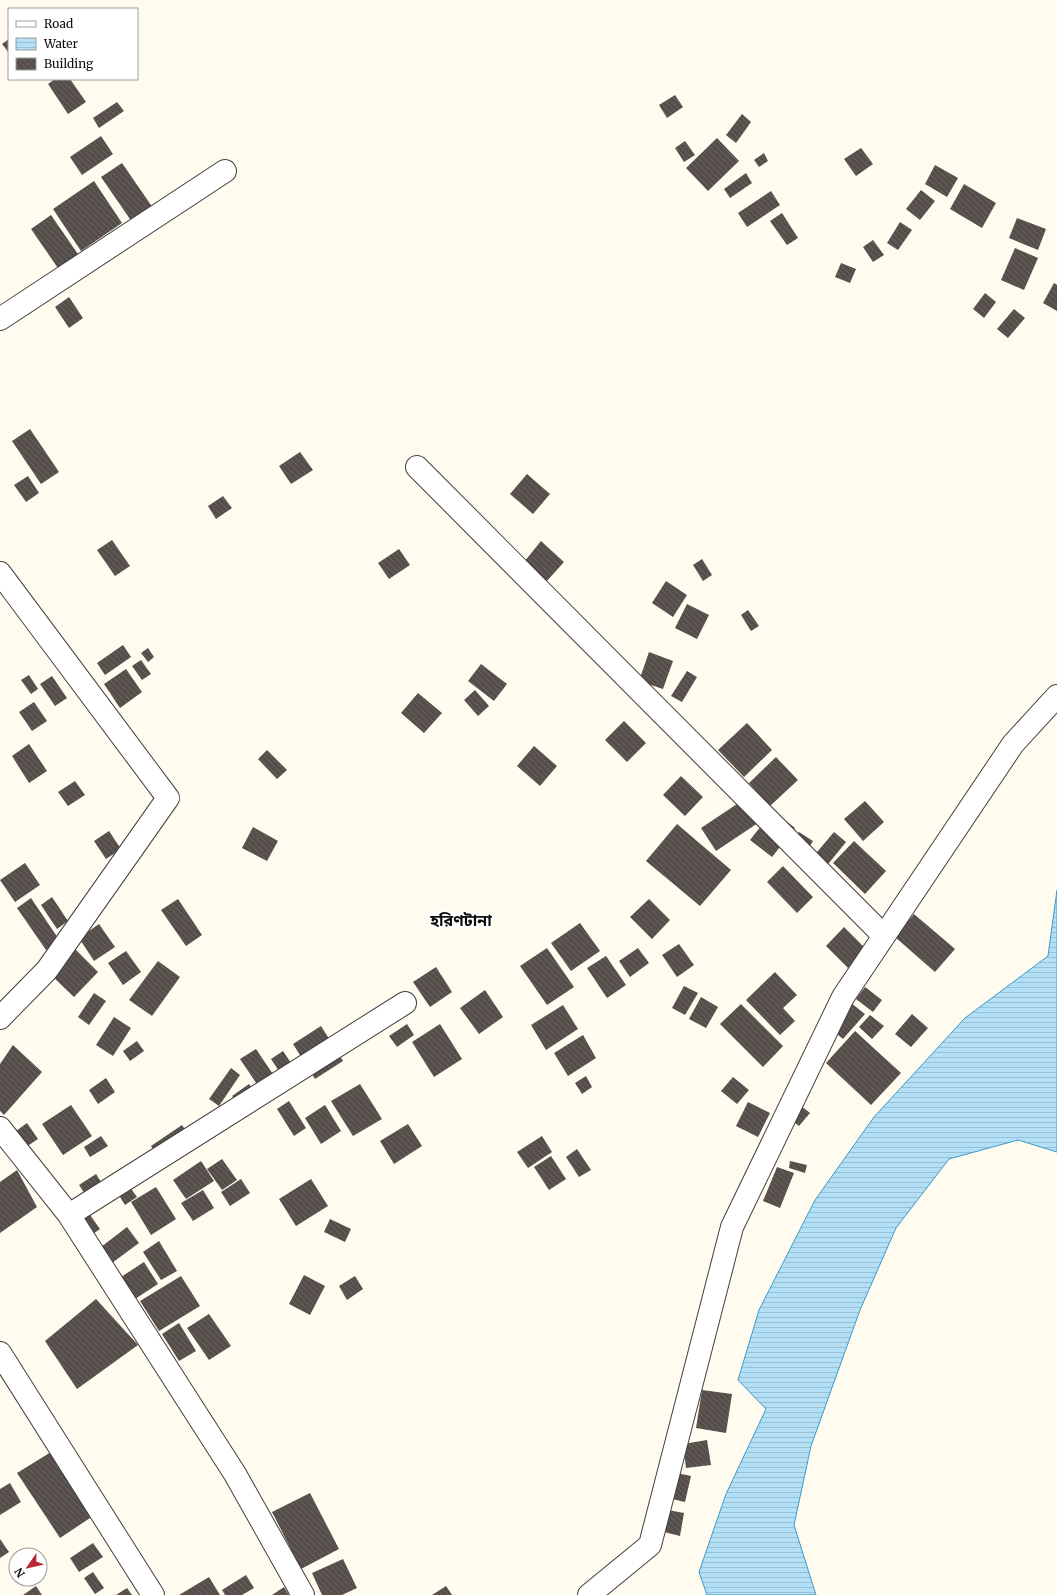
<svg xmlns="http://www.w3.org/2000/svg" width="1057" height="1595" font-family="Merriweather,'Noto Sans Bengali',serif">
  <style>
    .water { fill: url(#water-rules); stroke: #3b9acc }
    .building { fill: url(#building-back-hatch) }
    .lines { fill: none; stroke-linecap: round; stroke-linejoin: round }
    .street-casing { stroke: #404040; stroke-width: 24 }
    .street { stroke: #fff; stroke-width: 22 }
    .labels { text-anchor: middle; stroke-width: 4; stroke-linejoin: round; paint-order: stroke }
    .district-label { font-size: 16px; font-weight: bold; fill: #0d0d0d; stroke: #fff }
  </style>
  <defs>
    <pattern id="water-rules" width="6" height="5" patternUnits="userSpaceOnUse"><rect width="6" height="5" fill="#b3e0f6"/><path d="M0 2.5h6" fill="none" stroke="#99bfd2"/></pattern>
    <pattern id="building-back-hatch" width="6" height="6" patternUnits="userSpaceOnUse"><rect width="6" height="6" fill="#564e4a"/><path d="M-1 5l2 2M0 0l6 6M5-1l2 2" fill="none" stroke="#696360"/></pattern>
  </defs>
  <rect width="100%" height="100%" fill="#fffbee"/>
  <path class="water" d="M1057,890V1152L1018,1140L949,1159L896,1228L860,1310L811,1446L794,1525L816,1595H707L699,1572L726,1494L766,1409L738,1380L759,1310L815,1200L874,1117L965,1018L1048,956Z"/>
  <path class="building" d="M9,39V53L2,44Z
    M55,79H70L86,102L68,114L48,84Z
    M675,95L683,107L667,118L659,105Z
    M117,102L124,111L99,128L93,118Z
    M742,114L751,122L736,143L726,135Z
    M101,136L113,154L82,175L70,157Z
    M717,138L739,161L708,191L686,168Z
    M685,141L695,155L684,162L675,148Z
    M861,148L873,164L856,176L844,159Z
    M764,153L768,161L759,167L754,160Z
    M122,163L153,208L132,222L101,177Z
    M935,165L958,178L947,197L925,184Z
    M746,173L752,183L730,198L724,189Z
    M94,181L122,223L81,251L53,209Z
    M964,184L996,203L982,228L950,209Z
    M921,190L935,201L920,220L906,209Z
    M771,191L780,205L747,227L738,213Z
    M782,213L798,238L787,245L770,221Z
    M51,215L80,257L60,271L31,229Z
    M1017,218L1046,229L1038,250L1009,238Z
    M900,222L912,230L898,250L887,243Z
    M873,240L884,255L873,262L863,247Z
    M1015,248L1038,258L1024,290L1001,280Z
    M841,263L856,269L850,283L835,277Z
    M1054,283L1057,285V311L1043,303Z
    M985,293L996,302L984,318L973,309Z
    M69,297L83,318L69,328L55,307Z
    M1014,309L1025,318L1008,338L997,329Z
    M30,429L59,472L41,484L12,441Z
    M300,452L313,470L291,484L279,466Z
    M527,474L550,494L533,514L510,494Z
    M28,476L39,493L26,502L14,485Z
    M223,496L232,508L216,519L208,506Z
    M112,540L130,566L115,576L97,550Z
    M541,541L564,562L546,582L524,562Z
    M399,549L410,565L389,579L378,563Z
    M702,559L712,575L703,581L693,565Z
    M666,581L687,595L673,617L652,603Z
    M687,604L709,615L697,639L675,628Z
    M748,610L759,626L751,631L741,615Z
    M123,645L131,657L105,675L97,663Z
    M148,648L154,657L148,662L141,653Z
    M649,652L673,661L663,689L639,681Z
    M141,660L151,674L142,680L132,666Z
    M481,664L507,684L494,701L468,681Z
    M126,669L142,692L120,708L104,684Z
    M687,671L697,677L682,702L671,696Z
    M29,675L38,689L31,694L21,680Z
    M52,676L67,698L55,706L40,684Z
    M475,690L489,706L478,716L464,700Z
    M418,693L442,713L424,733L401,713Z
    M34,702L47,721L32,731L19,712Z
    M624,721L646,743L627,762L605,740Z
    M747,723L772,750L744,777L718,750Z
    M29,744L47,771L29,783L12,756Z
    M534,746L557,766L540,786L517,766Z
    M267,750L287,770L277,779L258,759Z
    M776,757L798,780L770,806L749,783Z
    M681,776L703,797L685,816L663,795Z
    M75,781L85,795L68,806L58,792Z
    M746,798L761,821L716,851L701,828Z
    M865,801L884,822L863,841L844,819Z
    M773,811L795,828L772,857L750,840Z
    M677,824L731,870L700,906L646,861Z
    M253,827L278,841L267,861L242,848Z
    M109,831L121,849L106,859L94,841Z
    M799,832L813,841L801,860L787,850Z
    M834,832L846,842L825,868L812,858Z
    M854,841L886,871L865,894L833,863Z
    M25,863L40,885L15,902L0,880Z
    M783,866L813,897L797,913L767,882Z
    M52,897L68,921L57,929L41,905Z
    M31,898L60,941L46,950L17,908Z
    M178,899L202,935L186,946L161,910Z
    M649,899L670,920L652,939L630,917Z
    M914,914L955,949L935,972L895,937Z
    M580,923L600,951L571,971L551,943Z
    M99,924L115,947L94,961L79,938Z
    M844,927L866,949L848,968L826,946Z
    M679,944L694,965L677,977L662,955Z
    M74,948L98,972L74,997L49,973Z
    M547,948L574,987L547,1005L520,966Z
    M638,948L649,963L630,977L619,961Z
    M126,951L141,972L123,985L108,963Z
    M606,956L626,985L607,998L587,968Z
    M158,961L180,977L152,1016L129,1000Z
    M436,967L452,992L430,1007L413,982Z
    M775,972L797,995L783,1008L795,1021L780,1035L746,1000Z
    M684,986L698,993L685,1015L672,1008Z
    M865,987L882,1000L873,1012L856,999Z
    M485,990L503,1017L479,1034L460,1008Z
    M94,993L106,1001L89,1025L78,1017Z
    M701,997L718,1007L706,1028L689,1019Z
    M851,1003L865,1014L843,1039L830,1028Z
    M741,1004L783,1046L763,1067L720,1024Z
    M563,1005L578,1029L546,1050L531,1025Z
    M912,1014L928,1028L911,1047L895,1034Z
    M870,1015L884,1026L872,1039L859,1027Z
    M114,1017L131,1028L113,1056L96,1045Z
    M407,1024L414,1035L397,1047L389,1036Z
    M440,1024L462,1059L434,1077L412,1042Z
    M321,1026L343,1061L315,1079L293,1044Z
    M855,1031L901,1073L871,1105L826,1063Z
    M583,1035L596,1058L568,1076L554,1053Z
    M137,1041L144,1051L130,1061L123,1051Z
    M13,1045L42,1072L4,1115L0,1111V1064Z
    M256,1049L283,1089L267,1099L240,1059Z
    M283,1051L297,1072L285,1080L271,1059Z
    M231,1068L240,1075L219,1106L209,1099Z
    M586,1076L592,1087L582,1094L575,1083Z
    M733,1077L749,1090L737,1104L721,1091Z
    M106,1078L115,1092L98,1104L89,1090Z
    M249,1084L260,1100L243,1111L232,1096Z
    M360,1084L382,1119L353,1136L331,1101Z
    M289,1101L306,1128L294,1136L277,1109Z
    M748,1102L770,1113L758,1137L736,1126Z
    M71,1105L92,1136L63,1155L42,1124Z
    M325,1105L341,1131L321,1144L305,1118Z
    M800,1105L810,1113L799,1126L789,1118Z
    M27,1123L38,1139L26,1147L16,1131Z
    M408,1124L422,1146L394,1164L380,1141Z
    M182,1125L194,1144L163,1165L151,1146Z
    M101,1136L108,1146L90,1157L84,1147Z
    M542,1136L552,1152L528,1168L517,1152Z
    M577,1149L591,1170L579,1177L566,1157Z
    M551,1156L566,1179L549,1190L534,1167Z
    M222,1159L237,1180L222,1190L207,1169Z
    M201,1161L214,1181L186,1199L173,1180Z
    M790,1161L807,1165L805,1173L789,1168Z
    M777,1167L794,1173L780,1208L763,1201Z
    M17,1170L37,1207L0,1233V1182Z
    M96,1174L111,1198L95,1209L79,1185Z
    M241,1179L250,1193L230,1206L221,1192Z
    M311,1179L328,1206L296,1226L279,1199Z
    M126,1182L137,1197L125,1205L115,1189Z
    M156,1187L176,1219L151,1235L131,1202Z
    M203,1190L214,1208L193,1221L181,1203Z
    M83,1205L100,1229L90,1236L73,1211Z
    M330,1219L351,1229L345,1242L324,1232Z
    M127,1227L139,1243L112,1263L101,1247Z
    M159,1241L177,1271L161,1280L143,1252Z
    M144,1262L158,1284L135,1299L121,1277Z
    M304,1275L325,1286L310,1315L289,1304Z
    M181,1276L200,1306L159,1331L140,1301Z
    M355,1276L363,1289L347,1300L339,1286Z
    M96,1299L138,1345L77,1389L45,1341Z
    M209,1314L231,1346L209,1360L187,1328Z
    M179,1323L196,1351L179,1361L162,1334Z
    M702,1390L732,1394L726,1433L696,1428Z
    M707,1440L711,1465L686,1468L683,1444Z
    M51,1452L93,1516L60,1538L17,1473Z
    M677,1473L691,1476L685,1502L672,1499Z
    M10,1483L21,1502L0,1515V1489Z
    M310,1493L339,1549L301,1569L272,1512Z
    M668,1510L684,1513L680,1536L664,1532Z
    M0,1539L9,1552L0,1558Z
    M93,1543L103,1557L79,1572L70,1558Z
    M343,1559L357,1588L342,1595H322L312,1573Z
    M93,1572L104,1588L95,1594L84,1578Z
    M246,1575L254,1588L242,1595H225L222,1590Z
    M209,1577L220,1595H179Z
    M36,1586L42,1595H23Z
    M446,1586L452,1595H432Z
    M284,1587L289,1595H272Z
    M127,1588L132,1595H116Z"/>
  <g class="lines">
    <defs>
      <path id="street" d="M0,319L225,171
        M417,467L884,936
        M0,573L168,798L47,970L0,1018
        M0,1128L69,1215L235,1474L303,1595
        M69,1215L405,1003
        M0,1353L153,1595
        M589,1595L650,1545L732,1227L843,997L1013,744L1057,696"/>
    </defs>
    <use href="#street" class="street-casing"/>
    <use href="#street" class="street"/>
  </g>
  <g class="labels">
    <g class="district-label">
      <text x="461" y="926">হরিণটানা</text>
    </g>
  </g>
  <rect x="8" y="8" width="130" height="72" fill="#ffffff" stroke="#9e9e9e"/>
  <rect x="16" y="21" width="20" height="6" fill="#ffffff" stroke="#9e9e9e"/>
  <text x="44" y="28" font-size="12" fill="#0d0d0d">Road</text>
  <rect x="16" y="38" width="20" height="12" fill="url(#water-rules)" stroke="#9e9e9e"/>
  <text x="44" y="48" font-size="12" fill="#0d0d0d">Water</text>
  <rect x="16" y="58" width="20" height="12" fill="url(#building-back-hatch)" stroke="#9e9e9e"/>
  <text x="44" y="68" font-size="12" fill="#0d0d0d">Building</text>
  <g transform="translate(28 1567) rotate(236)"><circle r="19" fill="#ffffff" stroke="#9e9e9e"/>
  <path d="M0-3L7 15L0 10L-7 15Z" fill="#bc2636"/>
  <text y="-6" font-size="11" font-weight="bold" text-anchor="middle" fill="#0d0d0d">N</text>
  </g>
</svg>
